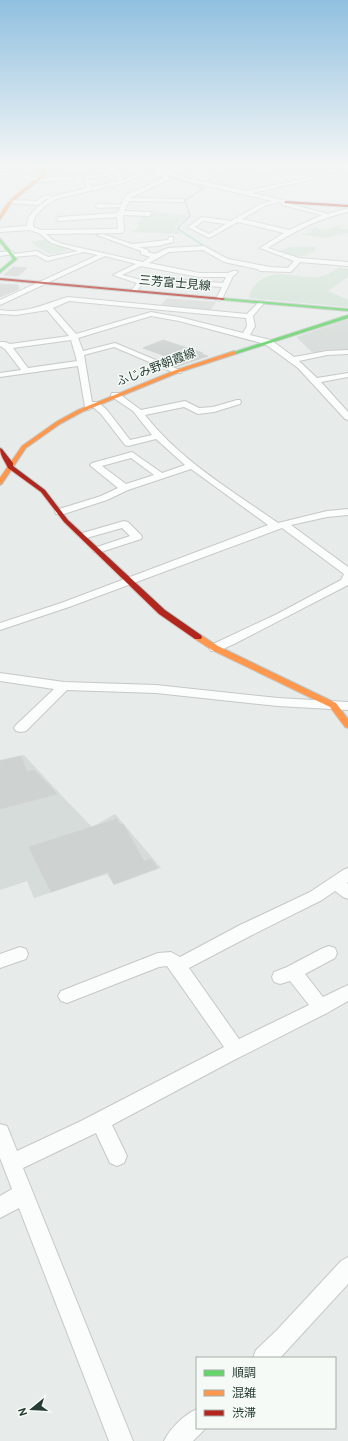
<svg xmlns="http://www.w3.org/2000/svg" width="348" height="1441" font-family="Overpass,'Noto Sans JP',sans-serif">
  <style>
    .built { fill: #d6dcd9 }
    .green { fill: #d2e3d6 }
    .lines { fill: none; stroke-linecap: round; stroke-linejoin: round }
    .stream { stroke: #add2d5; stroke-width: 1.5 }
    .building { fill: #ced3d1; stroke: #d0d4d2 }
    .street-casing { stroke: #c4c8c6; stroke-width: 2 }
    .fast-casing { stroke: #c3c9c6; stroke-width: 2 }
    .slow-casing { stroke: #c3c9c6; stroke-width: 2 }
    .jam-casing { stroke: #c3c9c6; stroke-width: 2 }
    .street { fill: #fbfcfc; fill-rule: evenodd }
    .fast { fill: #63d668; fill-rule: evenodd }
    .slow { fill: #ff974d; fill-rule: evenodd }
    .jam { fill: #b3261e; fill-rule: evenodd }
    .labels { text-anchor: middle; stroke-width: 3; stroke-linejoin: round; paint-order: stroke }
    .far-street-label { font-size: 12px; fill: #263d35; stroke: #f6faf7 }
  </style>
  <rect width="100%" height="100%" fill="#e7ebe9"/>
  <path class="built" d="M42,164H109L113,166H108L91,174L66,176L60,170L48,171Z
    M167,298L216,302L210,311L160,306Z
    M348,319V350L313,353L296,337Z
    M24,755L63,797L92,827L115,814L161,868L114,885L107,874L34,898L27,881L0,890V760Z"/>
  <path class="green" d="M232,164H256L252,167L256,169L254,171L259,172L282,170L292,172L258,179L255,181L258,184L233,182L237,186L233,187L246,192L205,183L208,178Z
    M271,164H325L321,166L325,167L327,164L338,165L336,168L348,170V176Z
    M152,210L162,213L186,215L185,218L174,227L181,234L130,232L137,229L139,225L137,223Z
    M340,225L346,226L338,228L348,229V233L325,238L300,234L301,233H310L312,231L310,229L316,228L325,230Z
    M46,239L52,245L74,249L50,254L30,242Z
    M291,247H316L314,252C310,252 306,256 302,256C294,256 288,253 280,251Z
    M339,267L348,269V277L328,291L348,300V307L249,298C249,292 253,288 256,284C277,264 299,282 323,276C328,275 334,270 339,267Z"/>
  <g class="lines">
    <path class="stream" d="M181,168L185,164
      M172,178L204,188L185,200L190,216L179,226L178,229L212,251"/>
  </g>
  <path class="building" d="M13,267L27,268L18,276L4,275Z
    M0,284L18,285L19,289L0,297Z
    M163,340L203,353L201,354L208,356L176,367L160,360L168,357L143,348Z
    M21,756L27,772L34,770L57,794L0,809V761Z
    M117,819L120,825L123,824L144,861L151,859L157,868L114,884L108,872L51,892L29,847Z"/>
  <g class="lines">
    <defs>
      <path id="street" d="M25,164H39L10,169L8,168Z
        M122,164H128L141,172L158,170L145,164H152L187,178L246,191L327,174L348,175V177L327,176L252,193L287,201V203L328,214L348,208V212C319,218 293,232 268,248L299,258L348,262V266L300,262L292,271L290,272L260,271L257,269L224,262L203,250L169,252L149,263L199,273H228L233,271H237L238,272L233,276L222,299L219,301L216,299L222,287L169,283L154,279L143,283L136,292H132L131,291L137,283L113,275L136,264L105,256L0,305V300L98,255L84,252L47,261L36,255L12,257L11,256L14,254L37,251L48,257L78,251L51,243L39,233L29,230L0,232V228L27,226C27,213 40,205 50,198L46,199L38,205L11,203L9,202V200L37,201L43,196L49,195L51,197L87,188L83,176L103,174L107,169L118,168L123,180L137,174ZM111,171H114L118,181L92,187L88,178L106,176ZM161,172L183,180L272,201L261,204L231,221L202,217L188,227L209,238L238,222L284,233L260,248L294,261L288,268L270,267L228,259L204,246L168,248L155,254L148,252V250L139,247L158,246L173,242V237H169L168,240L132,244L102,234L97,235L141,251V254L150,257L143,262L63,244L53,240L46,234L121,233L124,231L123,215L149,216L152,214L149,212L124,211L129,201L184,202V200L182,199L130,198L170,179V177ZM155,173L164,178L126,195L121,205L98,204L95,206L98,208L121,207L117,213L59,217L56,219L59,221L117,217L118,229L42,230L33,227V222L36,215L44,207L56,199L123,183L144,174ZM279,202L282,203V205L322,215L289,230L242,219L265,206ZM203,221L226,224L209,234L195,227ZM141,266L199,277H226L223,283L169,279L153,275L141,280L122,275Z
        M0,173L17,174L40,178L71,176L74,178L71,180L39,182L17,176L0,175Z
        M11,251L14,253L13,254L0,256V252Z
        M68,297L247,314L259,302L261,301L264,303L253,316L255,326L250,335L271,340L294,357L327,351L348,350V354L327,355L299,361L317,378L348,373V377L321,382L348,412V420L345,419L298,368L265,344L179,321L151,316L78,338L83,351L115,343L182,371L181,373H175L114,347L84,355L92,402H98L107,410L130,440L152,435L133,411L112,397L111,395L112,393H118L141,410L185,401L199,408L213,407L237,400H240L241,402L240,404L214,412L198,414L184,407L145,415C180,460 231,490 278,523L327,511L348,509V515L327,517L291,525L348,567V585L236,643L219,651H211L209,648L211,645L277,614L341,580L344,574L282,528L69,607L0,630V623L61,603L268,525L191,469L128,490L107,500L64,514H56L55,512L56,510L101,496L118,488L92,467L90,465L92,463L132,452L162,473L185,465L156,439L128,446L125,445L101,414L93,407L89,410L85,407L78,366L0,377V373L21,370L5,349L0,346V342H5L10,344L69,336L47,310L16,315L0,314V310C28,314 43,304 68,297ZM69,301L246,318L247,326L243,333L179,317L151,312L76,334L53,308ZM71,340L77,361L28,368L13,348ZM131,458L154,475L126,484L102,466Z
        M124,521L128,522L141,535L142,537L141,539L98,553L94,552L93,550L94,548L130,536L122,528L83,539L78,536L79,534Z
        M0,673L64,682L156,685L278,698L348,702V710L278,706L156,693L67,690L26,731L21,732L16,731L14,728L16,725L54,689L0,681Z
        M348,868V882L347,883L348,884V899L343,897L335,891L322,900L252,935L189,968L239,1039L309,1005L290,981L280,984L274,982L272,977L274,972L287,967L323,948L329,946L335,948L337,953L335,958L305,974L323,997L348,985V1001L327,1013L234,1060L112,1125L127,1156L124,1163L117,1166L110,1163L96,1133L23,1168L133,1441H109L19,1208L0,1218V1196L12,1189L0,1158V1124L7,1126L17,1151L81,1121L224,1047L167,966L159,967L67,1003L61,1001L58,996L61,991L158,953L171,952L180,957L240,925L310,892L343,870Z
        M20,947L26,949L28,954L26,959L0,968V954Z
        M348,1257V1284L280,1358H253L256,1350L277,1330L341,1261Z
        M197,1409V1428H206L193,1441H164C170,1428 184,1415 197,1409Z"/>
      <path id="fast" d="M0,238L17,259L0,273V270L13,259L0,242Z
        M221,298L348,309V311L223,300H221Z
        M348,315V318L236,354L231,353Z"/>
      <path id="slow" d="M36,164H39L44,169L45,176L12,202L0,220C0,203 28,186 41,176L40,169Z
        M234,351L236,352V354L180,372L82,412L60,424L26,448L2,484L0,485V478L22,446L56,422L78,410L176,370Z
        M195,635H201L218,646L336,703L348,719V728L345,727L330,707L212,650L195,639L194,637Z"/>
      <path id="jam" d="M285,201L348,205V207L284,203Z
        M0,278L223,298L225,299L223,300L0,280Z
        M0,448L2,449L13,463V466L45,490L68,520L165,610L201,635L202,637L201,639H195L159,614L64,522L41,492L8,468C5,461 0,456 0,448Z"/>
    </defs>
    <use href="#street" class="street-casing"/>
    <use href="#fast" class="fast-casing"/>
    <use href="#slow" class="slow-casing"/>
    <use href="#jam" class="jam-casing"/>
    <use href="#street" class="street"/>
    <use href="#fast" class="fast"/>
    <use href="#slow" class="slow"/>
    <use href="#jam" class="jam"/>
  </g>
  <linearGradient id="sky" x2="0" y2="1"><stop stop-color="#90c0e0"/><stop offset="0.45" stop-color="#f4f6f5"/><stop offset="1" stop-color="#f4f6f5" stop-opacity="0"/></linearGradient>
  <rect width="348" height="366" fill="url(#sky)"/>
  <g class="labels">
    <g class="far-street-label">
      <text transform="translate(175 283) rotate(5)" y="4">三芳富士見線</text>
      <text transform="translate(156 367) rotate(-21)" y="4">ふじみ野朝霞線</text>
    </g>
  </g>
  <rect x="196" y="1357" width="140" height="72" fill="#f6faf7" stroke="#a3aea9"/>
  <rect x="204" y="1370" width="20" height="6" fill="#63d668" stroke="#a3aea9"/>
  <text x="232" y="1377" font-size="12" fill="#263d35">順調</text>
  <rect x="204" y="1390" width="20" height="6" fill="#ff974d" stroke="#a3aea9"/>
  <text x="232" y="1397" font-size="12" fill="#263d35">混雑</text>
  <rect x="204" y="1410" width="20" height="6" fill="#b3261e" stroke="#a3aea9"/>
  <text x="232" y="1417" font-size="12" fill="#263d35">渋滞</text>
  <g transform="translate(32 1409) rotate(252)" stroke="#f6faf7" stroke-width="3" paint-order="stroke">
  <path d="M0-3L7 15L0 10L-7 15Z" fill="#263d35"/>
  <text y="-6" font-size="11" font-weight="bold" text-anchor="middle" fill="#263d35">N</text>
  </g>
</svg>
